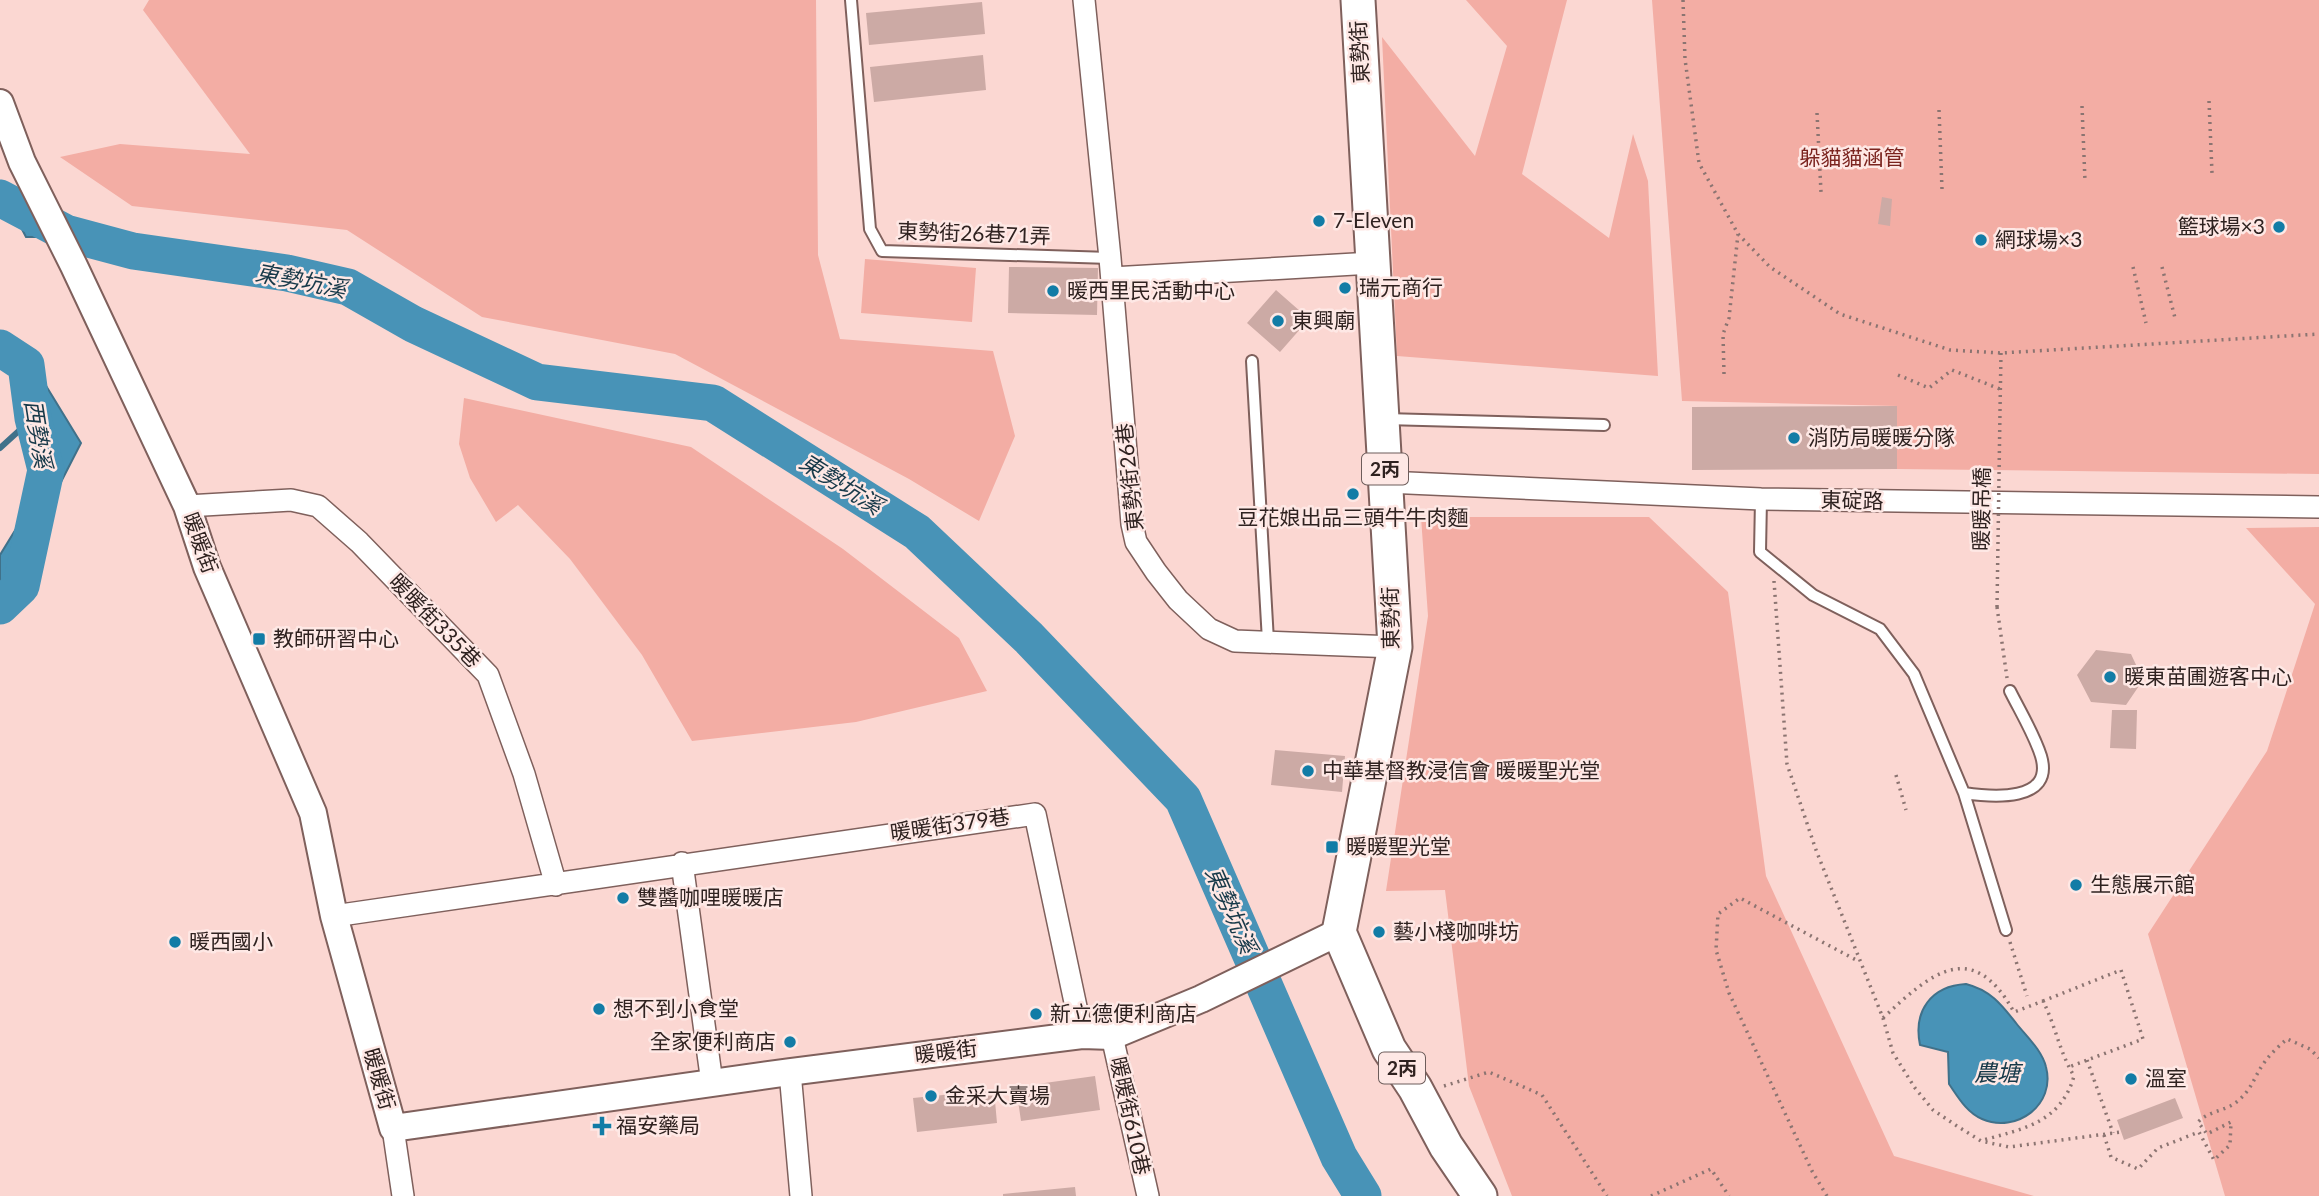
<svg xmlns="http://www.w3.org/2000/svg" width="2319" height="1196" font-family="Lato,'Noto Sans TC',sans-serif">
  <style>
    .green { fill: #f3ada4 }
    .water { fill: #4893b7; stroke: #40718a; stroke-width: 2 }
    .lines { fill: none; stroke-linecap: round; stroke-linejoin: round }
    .stream { stroke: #40718a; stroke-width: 6 }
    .river { stroke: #4893b7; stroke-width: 37 }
    .building { fill: #ccaaa5 }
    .service-casing { stroke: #7f605c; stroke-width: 14 }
    .minor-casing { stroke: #7f605c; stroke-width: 24 }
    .tertiary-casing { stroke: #7f605c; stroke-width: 30 }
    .primary-casing { stroke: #7f605c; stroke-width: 37 }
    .path { stroke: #8b7471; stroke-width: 3.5; stroke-dasharray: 2 5; stroke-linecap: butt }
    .service { stroke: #fff; stroke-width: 10 }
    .minor { stroke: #fff; stroke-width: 21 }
    .tertiary { stroke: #fff; stroke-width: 26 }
    .primary { stroke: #fff; stroke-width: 33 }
    .path-bridge { stroke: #8b7471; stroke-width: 3.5; stroke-dasharray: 2 5; stroke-linecap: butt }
    .poi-dot { fill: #127ca6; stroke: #fee8e5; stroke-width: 2.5 }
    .labels { text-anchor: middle; stroke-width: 5; stroke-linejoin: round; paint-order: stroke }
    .shield { fill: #fee8e5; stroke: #6d5d5b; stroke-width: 2 }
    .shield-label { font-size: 19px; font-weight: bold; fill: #2f2220 }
    .street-label { font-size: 21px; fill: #2f2220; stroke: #fee8e5 }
    .park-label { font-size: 21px; fill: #7b241f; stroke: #fee8e5 }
    .poi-label { font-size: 21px; fill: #2f2220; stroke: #fee8e5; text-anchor: start }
    .water-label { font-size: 23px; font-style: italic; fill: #173949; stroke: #fee8e5 }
  </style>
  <rect width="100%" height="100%" fill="#fbd7d2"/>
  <path class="green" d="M149,0H816L818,255L840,339L993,351L1015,436L979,521L909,479L675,354L482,317L347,230L132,206L60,157L120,144L250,154L143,10Z
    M1466,0H1567L1522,174L1609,238L1633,134L1648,181L1658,376L1397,356L1382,37L1475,156L1507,46Z
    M1652,0H2319V474L1897,469V406L1682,401Z
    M865,259L976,268L972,322L861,313Z
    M464,398L691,447L843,549L959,638L987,691L856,722L692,741L642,655L570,559L518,505L496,522L470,478L459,444Z
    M1421,517H1649L1728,592L1766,876L1894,1156L2034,1196H1512L1469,1086L1445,890L1386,891L1428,616Z
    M2319,527V1196H2225L2148,934L2267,751L2315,604L2246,528Z"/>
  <path class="water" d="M0,188L14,197L35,237H26L13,212L0,207Z
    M0,338L29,358L81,443L0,601V555L30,506L31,368L0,348Z
    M1966,984C1990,990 2001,1004 2016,1023C2026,1036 2042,1050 2046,1067C2056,1105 2016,1134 1982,1119C1967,1113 1958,1097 1949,1084L1948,1052L1920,1045C1913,1011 1931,986 1966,984Z"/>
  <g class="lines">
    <path class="stream" d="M0,448L33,418"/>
    <path class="river" d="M0,198L66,233L133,251L287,273L348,287L413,324L537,382L713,403L917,532L1029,638L1183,799L1339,1157L1363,1196
      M0,348L26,365L33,418L46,470L21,586L0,606"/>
  </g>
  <path class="building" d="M982,2L985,34L869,45L866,13Z
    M983,55L986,90L874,102L870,67Z
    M1882,197L1892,199L1890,226L1878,224Z
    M1009,267L1098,268L1097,315L1008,313Z
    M1276,290L1309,319L1280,352L1247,323Z
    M1897,406V469L1692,470V407Z
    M2096,650L2131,654L2143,680L2126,705L2091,702L2077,675Z
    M2112,710H2137L2136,749L2110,748Z
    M1275,750L1345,756L1342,792L1271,785Z
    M1095,1076L1100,1110L1021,1121L1016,1087Z
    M994,1090L997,1123L917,1132L913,1098Z
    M2175,1098L2183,1118L2124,1140L2117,1120Z
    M1075,1187L1076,1196H1003V1194Z"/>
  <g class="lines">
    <defs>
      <path id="service" d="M851,0L870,229L882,251L1110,258
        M1252,361L1268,641
        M1385,419L1604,425
        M1761,499L1760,552L1813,595L1880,629L1914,674L1964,793L2006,930
        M1964,793C1991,797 2055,803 2041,756C2034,734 2020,711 2010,691"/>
      <path id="minor" d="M1084,0L1110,258L1132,524L1136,542L1156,572L1178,600L1209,629L1235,641L1395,647
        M1112,278L1372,263
        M1386,482L1761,499L2319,507
        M187,506L291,500L318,506L359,542L488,675L524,774L556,885
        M682,863L712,1083
        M334,916L1035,814L1082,1035
        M1112,1036L1148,1196
        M790,1072L801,1196
        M393,1128L403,1196"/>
      <path id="tertiary" d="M0,103L22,162L74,266L187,506L207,567L313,813L334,916L393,1128L790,1072L1082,1035L1112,1036L1201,999L1339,932"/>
      <path id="primary" d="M1358,0L1395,647L1339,932L1389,1049L1415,1088L1446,1146L1480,1196"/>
    </defs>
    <use href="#service" class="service-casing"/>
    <use href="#minor" class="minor-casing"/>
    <use href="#tertiary" class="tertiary-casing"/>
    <use href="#primary" class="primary-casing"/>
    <path class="path" d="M1683,0L1685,59L1699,163L1738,234L1770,267L1840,314L1950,350L2001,353L2319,334
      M2209,101L2212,173
      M2082,106L2085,181
      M1939,110L1942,189
      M1817,113L1821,192
      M2133,267L2146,323
      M2162,267L2175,318
      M1724,374L1723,334L1729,318L1738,234
      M1898,375L1929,388L1952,370L2000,389
      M2000,411L2001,353
      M1774,581L1787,764L1816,850L1883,1018L1893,1053L1915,1088L1933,1110L1957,1126L1981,1141L2009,1147L2121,1132
      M1997,607L2007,678
      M1896,775L1906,810
      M2010,942L2027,996
      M2043,1001L2121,970L2143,1039L2069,1067
      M1883,1018C1931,973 1972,937 2014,1012L2043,1001C2056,1027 2059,1051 2074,1076C2061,1122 2024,1129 1983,1140
      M2087,1060L2113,1133
      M1444,1086L1489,1072L1542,1095L1607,1196
      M2104,1135L2111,1157L2138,1169L2158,1148L2199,1132L2214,1160L2230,1145L2231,1122L2207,1134L2198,1122C2211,1109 2227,1112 2240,1099C2253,1087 2255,1075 2264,1063C2270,1054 2279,1046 2287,1039L2310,1049L2319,1058
      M1651,1196L1711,1169L1729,1196
      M1827,1196L1812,1171L1729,993L1716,950L1718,914L1740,898L1858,961"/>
    <use href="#service" class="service"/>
    <use href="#minor" class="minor"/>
    <use href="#tertiary" class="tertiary"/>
    <use href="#primary" class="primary"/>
    <path class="path-bridge" d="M1997,607L2000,411"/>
  </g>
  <g class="poi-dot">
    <circle cx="1319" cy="221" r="7"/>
    <circle cx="2279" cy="227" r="7"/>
    <circle cx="1981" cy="240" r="7"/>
    <circle cx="1345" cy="288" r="7"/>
    <circle cx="1053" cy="291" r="7"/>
    <circle cx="1278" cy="321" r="7"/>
    <circle cx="1794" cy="438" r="7"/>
    <circle cx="1353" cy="494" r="7"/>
    <rect x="252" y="632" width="14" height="14" rx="3.5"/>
    <circle cx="2110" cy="677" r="7"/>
    <circle cx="1308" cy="771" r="7"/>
    <rect x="1325" y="840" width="14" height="14" rx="3.5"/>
    <circle cx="2076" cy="885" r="7"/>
    <circle cx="623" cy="898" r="7"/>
    <circle cx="1379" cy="932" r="7"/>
    <circle cx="175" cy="942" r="7"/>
    <circle cx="599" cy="1009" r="7"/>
    <circle cx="1036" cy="1014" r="7"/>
    <circle cx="790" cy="1042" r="7"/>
    <circle cx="2131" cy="1079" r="7"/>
    <circle cx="931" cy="1096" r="7"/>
    <path d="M598.5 1115.5h7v7h7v7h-7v7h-7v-7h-7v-7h7z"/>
  </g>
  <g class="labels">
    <g class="shield">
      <rect x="1362" y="453.5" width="46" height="31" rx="5"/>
      <rect x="1379" y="1052.5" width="46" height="31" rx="5"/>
    </g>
    <g class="shield-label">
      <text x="1385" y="476">2丙</text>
      <text x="1402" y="1075">2丙</text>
    </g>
    <g class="street-label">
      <text transform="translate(1360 52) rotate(-93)" y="7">東勢街</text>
      <text transform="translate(974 234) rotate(2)" y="7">東勢街26巷71弄</text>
      <text transform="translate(1130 477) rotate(-96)" y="7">東勢街26巷</text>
      <text transform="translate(1852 501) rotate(1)" y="7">東碇路</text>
      <text transform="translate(1982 509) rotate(-89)" y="7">暖暖吊橋</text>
      <text transform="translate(200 543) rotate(70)" y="7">暖暖街</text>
      <text transform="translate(1391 618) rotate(-91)" y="7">東勢街</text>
      <text transform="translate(435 621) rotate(46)" y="7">暖暖街335巷</text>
      <text transform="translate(950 825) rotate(-8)" y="7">暖暖街379巷</text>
      <text transform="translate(946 1052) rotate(-7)" y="7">暖暖街</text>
      <text transform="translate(379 1079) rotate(74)" y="7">暖暖街</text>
      <text transform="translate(1130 1116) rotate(78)" y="7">暖暖街610巷</text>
    </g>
    <g class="park-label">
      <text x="1852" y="165">躲貓貓涵管</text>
    </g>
    <g class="poi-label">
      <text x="1333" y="228">7-Eleven</text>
      <text x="2265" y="234" text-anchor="end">籃球場×3</text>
      <text x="1995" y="247">網球場×3</text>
      <text x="1359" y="295">瑞元商行</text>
      <text x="1067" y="298">暖西里民活動中心</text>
      <text x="1292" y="328">東興廟</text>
      <text x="1808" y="445">消防局暖暖分隊</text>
      <text x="1353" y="525" text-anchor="middle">豆花娘出品三頭牛牛肉麵</text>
      <text x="273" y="646">教師研習中心</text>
      <text x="2124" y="684">暖東苗圃遊客中心</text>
      <text x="1322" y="778">中華基督教浸信會 暖暖聖光堂</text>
      <text x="1346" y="854">暖暖聖光堂</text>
      <text x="2090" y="892">生態展示館</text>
      <text x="637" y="905">雙醬咖哩暖暖店</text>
      <text x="1393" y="939">藝小棧咖啡坊</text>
      <text x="189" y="949">暖西國小</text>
      <text x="613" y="1016">想不到小食堂</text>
      <text x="1050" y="1021">新立德便利商店</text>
      <text x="776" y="1049" text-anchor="end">全家便利商店</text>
      <text x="2145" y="1086">溫室</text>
      <text x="945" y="1103">金采大賣場</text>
      <text x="616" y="1133">福安藥局</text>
    </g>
    <g class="water-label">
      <text transform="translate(301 281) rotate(11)" y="8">東勢坑溪</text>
      <text transform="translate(38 434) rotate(81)" y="8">西勢溪</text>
      <text transform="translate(841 484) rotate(32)" y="8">東勢坑溪</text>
      <text transform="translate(1231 910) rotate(66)" y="8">東勢坑溪</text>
      <text x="1997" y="1081">農塘</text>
    </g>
  </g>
</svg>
